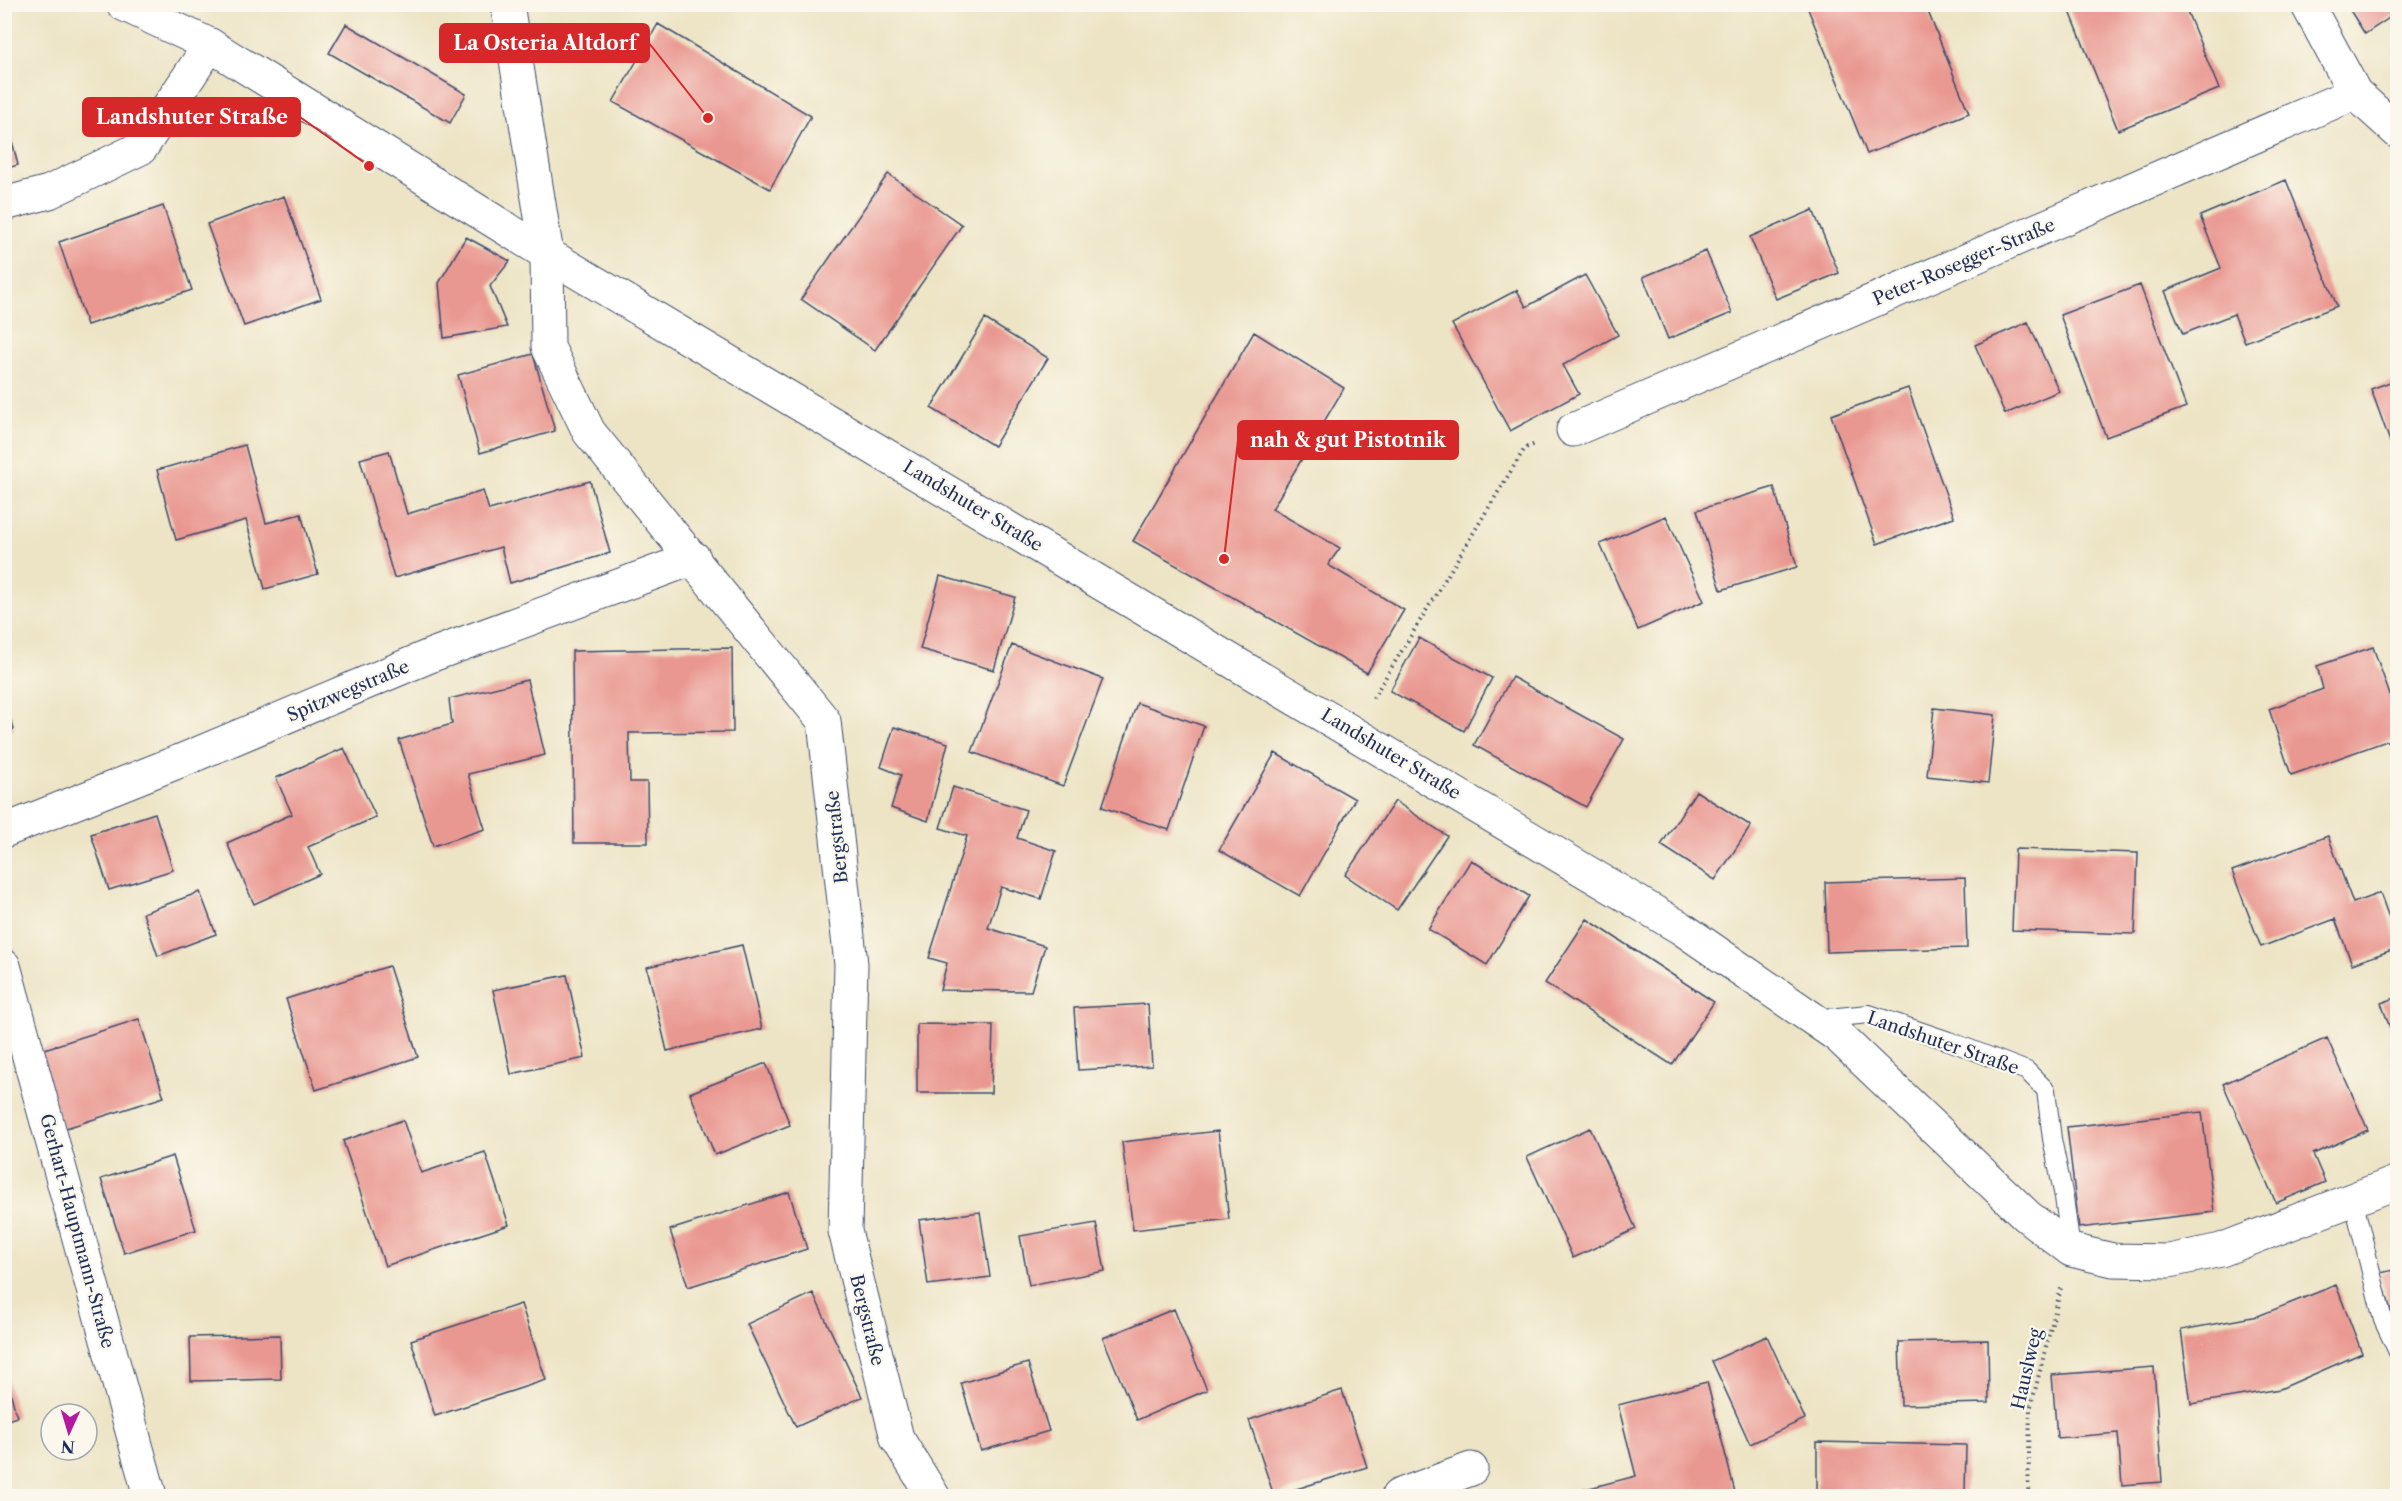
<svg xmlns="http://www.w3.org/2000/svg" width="2402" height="1501" font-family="'Libre Caslon Text',serif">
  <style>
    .building { fill: #e99891 }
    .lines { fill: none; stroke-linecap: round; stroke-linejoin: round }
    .service-casing { stroke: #3a4a6d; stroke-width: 20 }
    .minor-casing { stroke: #3a4a6d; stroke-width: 35 }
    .tertiary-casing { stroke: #3a4a6d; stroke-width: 35 }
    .path { stroke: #3a4a6d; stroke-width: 4; stroke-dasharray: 1.5 4.5; stroke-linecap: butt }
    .service { stroke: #fff; stroke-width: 18 }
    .minor { stroke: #fff; stroke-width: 33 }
    .tertiary { stroke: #fff; stroke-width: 33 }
    .labels { text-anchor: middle; stroke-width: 4.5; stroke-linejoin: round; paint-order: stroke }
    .street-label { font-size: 18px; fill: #1b2f5e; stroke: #fbf7ec }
    .leader { fill: none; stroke: #d62828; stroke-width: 2 }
    .callout-dot { fill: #d62828; stroke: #fbf7ec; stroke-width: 2 }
    .callout { fill: #d62828; stroke: #d62828; stroke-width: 2 }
    .callout-label { font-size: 20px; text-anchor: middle; font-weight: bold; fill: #fff }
  </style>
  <rect width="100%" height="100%" fill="#fbf7ec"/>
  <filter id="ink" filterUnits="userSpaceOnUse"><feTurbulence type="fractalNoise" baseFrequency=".0167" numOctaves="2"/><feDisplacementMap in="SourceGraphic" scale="12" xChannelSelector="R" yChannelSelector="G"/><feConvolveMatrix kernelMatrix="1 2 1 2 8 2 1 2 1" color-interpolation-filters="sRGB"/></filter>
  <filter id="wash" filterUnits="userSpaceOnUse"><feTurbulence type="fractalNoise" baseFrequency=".008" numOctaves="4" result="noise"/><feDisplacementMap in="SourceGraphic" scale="24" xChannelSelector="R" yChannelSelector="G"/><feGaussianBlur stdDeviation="1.35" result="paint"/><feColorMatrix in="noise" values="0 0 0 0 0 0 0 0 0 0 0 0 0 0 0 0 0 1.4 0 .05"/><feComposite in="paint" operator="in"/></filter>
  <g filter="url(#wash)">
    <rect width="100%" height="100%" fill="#ede4c5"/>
    <g id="blocks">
      <path class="building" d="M1806,4H1937L1927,9L1969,113L1867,154Z
        M2067,4H2184L2219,89L2118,130Z
        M2346,4H2398V12L2365,34Z
        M346,24L466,94L450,123L329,53Z
        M658,24L811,116L770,189L613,102Z
        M4,109L18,165L4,169Z
        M888,174L962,225L875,350L801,299Z
        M2286,180L2337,306L2245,342L2234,314L2183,334L2165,291L2221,268L2200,216Z
        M284,196L321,299L244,326L207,224Z
        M163,206L192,290L87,325L59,242Z
        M1813,210L1839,273L1776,299L1750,237Z
        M466,237L510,261L490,286L507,327L444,338L439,283Z
        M1706,251L1732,313L1668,339L1643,277Z
        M1585,275L1618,335L1563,365L1579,394L1510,431L1452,324L1517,290L1526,307Z
        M2140,285L2186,407L2106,437L2060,315Z
        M985,319L1048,358L994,446L931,408Z
        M2028,322L2059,391L2005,414L1975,345Z
        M1254,332L1344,388L1272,509L1340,548L1328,565L1404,610L1367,673L1133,541Z
        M533,354L555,431L480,453L458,375Z
        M2398,379V461H2397L2371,389Z
        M1908,388L1954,517L1877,544L1831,415Z
        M245,445L266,523L301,514L318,574L265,589L246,520L176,540L157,470Z
        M389,451L407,514L483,491L489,510L590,481L610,553L510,583L501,547L394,578L360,459Z
        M1774,487L1797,567L1721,590L1697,510Z
        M1666,516L1704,601L1638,630L1600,544Z
        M940,576L1015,597L994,670L920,649Z
        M1419,638L1492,678L1464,731L1390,691Z
        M1012,645L1103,679L1063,786L972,752Z
        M2373,647L2398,718V737L2291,775L2269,709L2323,689L2317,666Z
        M732,648L733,732L629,733L630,782H647L648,843H574L572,651Z
        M1512,677L1624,739L1586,807L1474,745Z
        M527,680L545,755L468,774L485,829L433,846L399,740L452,724L449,699Z
        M4,703L14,729L4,733Z
        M1137,703L1204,726L1169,830L1102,807Z
        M1934,708L1995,715L1988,783L1927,776Z
        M894,727L948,743L928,821L891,808L901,775L881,767Z
        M344,748L376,817L308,847L320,874L254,904L227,843L292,814L276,778Z
        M1275,753L1355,799L1300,896L1219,850Z
        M953,787L1026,810L1017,838L1056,851L1041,899L1001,887L988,928L1045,946L1031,991L940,990L947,963L929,958L967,836L940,828Z
        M1696,791L1751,826L1715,880L1661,845Z
        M1395,801L1447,836L1397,910L1345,875Z
        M155,813L173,870L109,890L91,834Z
        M2328,836L2353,903L2380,893L2398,942V948L2352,964L2335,919L2261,947L2232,871Z
        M2015,849L2138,853L2135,934L2012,930Z
        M1471,860L1529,896L1487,965L1428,929Z
        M1965,878L1967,948L1827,952L1825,882Z
        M200,892L216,934L158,956L143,913Z
        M1587,919L1714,1002L1672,1065L1545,983Z
        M742,945L762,1029L667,1051L647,967Z
        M389,966L418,1057L316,1090L286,999Z
        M567,975L585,1058L511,1074L493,990Z
        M2398,997V1047H2397L2381,1003Z
        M1148,1004L1152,1066L1078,1070L1074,1008Z
        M139,1019L164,1097L63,1129L38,1051Z
        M917,1024L993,1025L991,1093H917Z
        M2327,1038L2368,1130L2313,1154L2325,1182L2276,1203L2223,1084Z
        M766,1063L790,1125L715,1155L690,1093Z
        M2202,1112L2214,1212L2079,1228L2067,1127Z
        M403,1120L421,1173L485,1152L509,1225L385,1266L343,1141Z
        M1590,1128L1636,1229L1573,1258L1527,1157Z
        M1218,1131L1229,1219L1133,1230L1122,1142Z
        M173,1156L196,1230L124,1253L101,1179Z
        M789,1192L807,1249L688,1287L670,1230Z
        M980,1212L990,1277L928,1285L919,1220Z
        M1096,1223L1105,1271L1029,1285L1020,1236Z
        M2398,1269V1331H2397L2380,1273Z
        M2336,1285L2362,1353L2280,1389L2191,1404L2181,1330L2258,1316Z
        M813,1293L862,1397L796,1427L747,1324Z
        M521,1304L546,1380L435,1416L411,1340Z
        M1174,1309L1207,1390L1137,1420L1103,1338Z
        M280,1335L281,1379L191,1381L190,1337Z
        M1767,1336L1805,1419L1750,1444L1712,1361Z
        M1988,1340L1989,1403L1901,1405L1899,1342Z
        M1028,1363L1049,1431L981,1451L961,1383Z
        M2154,1367L2162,1482L2122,1485L2118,1433L2057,1438L2052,1375Z
        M5,1372L17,1417L4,1421V1373Z
        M1707,1382L1736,1496H1559L1636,1476L1618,1405Z
        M1342,1390L1367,1467L1274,1496L1249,1420Z
        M1817,1442L1966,1445L1965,1493L1817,1491Z"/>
    </g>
  </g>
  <g filter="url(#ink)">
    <use href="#blocks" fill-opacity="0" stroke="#3a4a6d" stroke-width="1.5"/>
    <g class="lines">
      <defs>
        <path id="service" d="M1817,1019L1869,1014L1949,1041L2027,1071L2046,1090L2052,1139L2064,1197L2071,1250
          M2353,1199L2383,1320L2398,1352"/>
        <path id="minor" d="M507,4L547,254L548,347L589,432L824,721L851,964L845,1231L897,1438L933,1496
          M2307,4L2355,93L2398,132
          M4,204L49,192L141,148L210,45
          M1573,430L2355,93
          M4,831L185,759L432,655L694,558
          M4,966L150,1496
          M1398,1496L1471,1469"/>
        <path id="tertiary" d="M123,4L210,45L547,254L1681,928L1838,1036L2027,1216L2071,1250L2113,1260L2169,1261L2221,1250L2398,1182"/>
      </defs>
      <use href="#service" class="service-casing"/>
      <use href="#minor" class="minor-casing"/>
      <use href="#tertiary" class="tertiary-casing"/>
      <path class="path" d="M1373,698L1525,448L1536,444
        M2028,1496L2030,1410L2061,1288"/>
      <use href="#service" class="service"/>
      <use href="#minor" class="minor"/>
      <use href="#tertiary" class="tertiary"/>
    </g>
  </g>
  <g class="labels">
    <g class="street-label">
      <text transform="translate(1964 262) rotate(-23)" y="6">Peter-Rosegger-Straße</text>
      <text transform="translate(973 506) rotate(31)" y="6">Landshuter Straße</text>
      <text transform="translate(348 691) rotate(-23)" y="6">Spitzwegstraße</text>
      <text transform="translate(1391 754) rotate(31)" y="6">Landshuter Straße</text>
      <text transform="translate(837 837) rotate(-96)" y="6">Bergstraße</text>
      <text transform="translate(1943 1043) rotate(19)" y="6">Landshuter Straße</text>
      <text transform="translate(77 1231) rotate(75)" y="6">Gerhart-Hauptmann-Straße</text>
      <text transform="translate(867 1320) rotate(76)" y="6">Bergstraße</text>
      <text transform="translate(2027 1369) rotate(-77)" y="6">Hauslweg</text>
    </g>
  </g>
  <path class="leader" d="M708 118L649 43M369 166L300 117M1224 559L1238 440"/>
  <g class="callout-dot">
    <circle cx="708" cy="118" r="6"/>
    <circle cx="369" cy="166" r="6"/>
    <circle cx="1224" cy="559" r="6"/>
  </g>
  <g class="callout">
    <rect x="440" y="24" width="209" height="38" rx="6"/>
    <rect x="83" y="98" width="217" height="38" rx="6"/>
    <rect x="1238" y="421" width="220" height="38" rx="6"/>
  </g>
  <g class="callout-label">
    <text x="545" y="50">La Osteria Altdorf</text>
    <text x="192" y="124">Landshuter Straße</text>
    <text x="1348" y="447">nah &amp; gut Pistotnik</text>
  </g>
  <rect width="2402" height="1501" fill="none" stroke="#fbf7ec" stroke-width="24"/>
  <g transform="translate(69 1432) rotate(184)"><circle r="28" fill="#fbf7ec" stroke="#a1a7b3" stroke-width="1.5"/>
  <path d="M0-4.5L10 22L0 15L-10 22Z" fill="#b5179e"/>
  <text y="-9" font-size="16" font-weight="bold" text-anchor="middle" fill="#1b2f5e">N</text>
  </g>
</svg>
